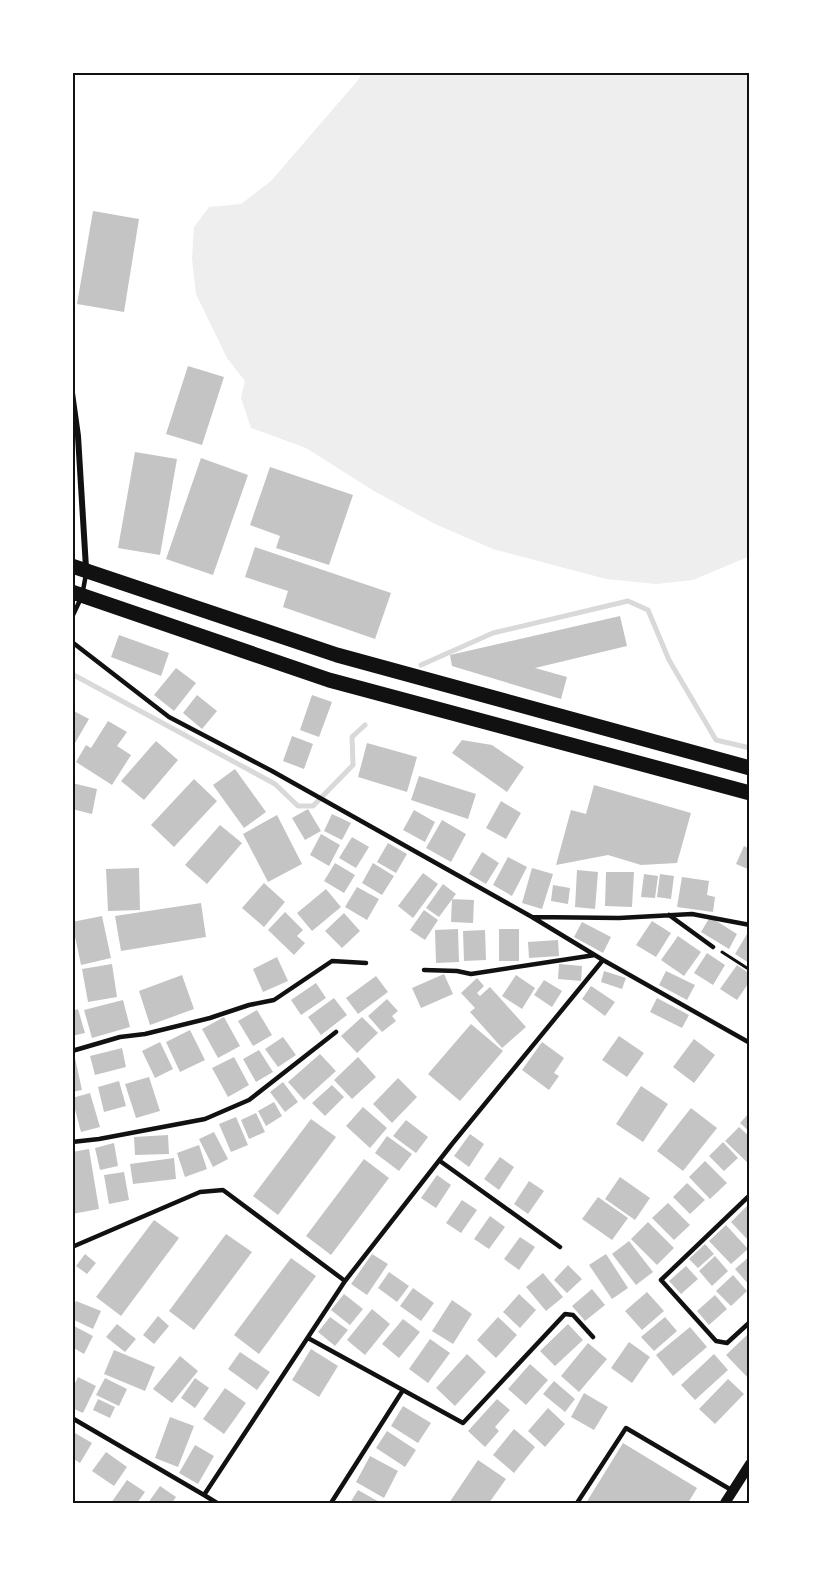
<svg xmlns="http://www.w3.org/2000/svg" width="822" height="1575" font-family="'Exo 2',sans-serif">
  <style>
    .green { fill: #eee }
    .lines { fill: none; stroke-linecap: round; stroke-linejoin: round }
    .stream { stroke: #d9d9d9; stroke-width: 5 }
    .building { fill: #c4c4c4 }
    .path { stroke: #111; stroke-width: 3 }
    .service { stroke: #111; stroke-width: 4.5 }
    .minor { stroke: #111; stroke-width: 6 }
    .tertiary { stroke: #111; stroke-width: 10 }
    .trunk { stroke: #111; stroke-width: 15 }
    .neatline { fill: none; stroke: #111; stroke-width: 2 }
  </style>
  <rect width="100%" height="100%" fill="#fff"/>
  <path class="green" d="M362,72H750V556L693,580L656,584L606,579L493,549L435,524L374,491L306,448L251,428L241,398L245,381L227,358L196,294L192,259L194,227L209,207L241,204L271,181L359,79Z"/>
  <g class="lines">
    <path class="stream" d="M421,665L493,633L628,601L648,610L669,660L716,740L750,748
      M72,674L275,784L298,806H313L353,765L352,737L365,725"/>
  </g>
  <path class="building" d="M93,211L139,219L124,312L77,304Z
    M188,366L224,377L202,445L166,434Z
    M135,452L177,459L160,555L118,548Z
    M201,458L248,475L213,575L166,559Z
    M270,467L353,495L329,565L276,548L280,536L250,525Z
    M255,547L391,593L375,639L283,607L288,591L245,577Z
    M620,616L627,646L535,668L567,677L561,699L452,666L450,655Z
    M119,635L169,653L161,676L111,657Z
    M176,668L196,683L174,711L154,695Z
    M197,695L217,711L202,729L183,713Z
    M312,695L332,702L319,737L300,730Z
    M72,710L89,719L75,743L72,742Z
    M108,721L127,732L117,746L131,755L112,785L76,762L86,745L91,748Z
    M292,736L313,744L304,769L283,761Z
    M462,740L492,745L524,767L507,792L452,753Z
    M156,741L178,760L144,800L121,781Z
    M367,743L417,757L407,792L358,777Z
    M235,769L266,812L244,828L213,785Z
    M419,776L476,794L468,819L411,800Z
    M194,779L217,801L174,847L151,825Z
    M72,783L97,789L92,814L72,809Z
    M594,785L691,813L677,863L641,865L608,855L556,865L571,810L586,814Z
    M501,801L521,813L506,839L486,828Z
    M308,809L321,831L305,840L292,818Z
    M414,810L435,822L425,842L403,830Z
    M332,814L351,823L342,840L324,831Z
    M277,815L302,864L268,882L243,834Z
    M442,820L466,834L451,862L426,848Z
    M220,825L242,843L207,884L185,865Z
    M321,834L340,845L329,866L310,855Z
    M352,837L369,847L356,868L339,858Z
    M388,843L407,854L396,873L377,862Z
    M744,846L750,849V870L736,864Z
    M482,852L499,863L486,884L469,874Z
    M508,857L527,867L512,896L493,885Z
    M335,863L355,875L344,893L324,881Z
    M373,863L394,876L382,895L362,883Z
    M139,868L140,910L108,911L106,869Z
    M532,868L553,874L542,909L522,903Z
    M577,870L598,872L595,909L575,907Z
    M606,872H634L632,907L605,906Z
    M423,873L438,884L413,918L398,906Z
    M644,874L658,876L655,898L641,897Z
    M660,874L674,876L671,899L657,897Z
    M682,877L709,881L707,895L715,897L713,912L677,907Z
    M264,883L285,902L264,927L242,908Z
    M443,884L456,894L439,917L426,908Z
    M553,885L570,888L568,904L551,901Z
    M357,887L379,899L367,920L345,907Z
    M326,889L341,907L312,931L297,913Z
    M452,899L474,900L473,923L451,922Z
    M201,903L206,937L121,951L115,916Z
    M424,910L438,920L425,940L410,930Z
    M285,912L303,930L297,936L305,943L294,955L268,930Z
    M344,913L360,931L342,948L325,931Z
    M102,916L111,958L81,965L72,922Z
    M710,917L737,934L729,949L701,932Z
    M652,921L671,933L656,957L636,945Z
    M582,922L611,937L603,953L574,937Z
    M458,929L459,962L436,963L435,930Z
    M499,929H519V961H499Z
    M750,929V961L749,963L735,954Z
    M485,930L486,960L464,961L463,931Z
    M678,936L701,952L684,976L661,960Z
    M558,940L559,956L529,958L528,942Z
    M707,953L725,965L713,985L694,973Z
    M277,957L288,981L263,992L253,969Z
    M112,964L117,997L88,1002L82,969Z
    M559,964L582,966L581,981L558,979Z
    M737,965L750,974V981L737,1000L720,989Z
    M604,971L626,978L622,989L601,982Z
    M666,971L695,985L687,1000L659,985Z
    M444,974L453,994L421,1008L412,988Z
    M182,975L194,1009L150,1025L139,991Z
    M516,975L535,988L522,1009L502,996Z
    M376,976L388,992L358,1014L346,998Z
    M477,978L484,986L477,993L480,996L490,987L526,1027L502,1048L470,1012L475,1008L461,993Z
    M544,980L562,991L552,1007L534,995Z
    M316,983L326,998L301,1015L291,1000Z
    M591,986L615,1002L605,1016L582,999Z
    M334,998L347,1015L321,1035L308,1017Z
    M657,998L689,1015L682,1028L650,1012Z
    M387,999L398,1011L392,1016L396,1021L382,1032L368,1016Z
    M123,1000L130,1027L92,1038L84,1010Z
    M78,1009L85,1033L72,1036V1011Z
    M257,1010L272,1035L253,1046L238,1021Z
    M224,1017L240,1046L218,1058L202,1029Z
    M362,1017L378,1033L357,1053L341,1036Z
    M471,1024L503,1051L460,1101L428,1074Z
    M190,1030L205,1060L180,1072L166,1042Z
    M619,1036L644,1053L627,1077L602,1060Z
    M283,1037L296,1055L278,1067L265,1049Z
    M694,1039L715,1055L694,1083L673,1067Z
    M160,1042L173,1069L155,1078L142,1051Z
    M542,1042L564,1058L554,1073L559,1076L549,1090L522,1070Z
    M122,1048L126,1067L95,1075L90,1056Z
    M259,1050L273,1072L256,1082L243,1059Z
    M320,1054L336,1071L304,1100L288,1082Z
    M234,1057L249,1085L228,1097L212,1068Z
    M358,1057L376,1077L352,1099L334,1080Z
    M75,1058L82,1090L72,1092V1059Z
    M149,1077L160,1111L136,1118L125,1084Z
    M398,1078L417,1097L392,1123L373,1104Z
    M119,1081L126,1106L104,1112L98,1087Z
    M283,1082L298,1102L285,1112L270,1092Z
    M332,1085L344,1097L325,1116L312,1103Z
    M641,1086L668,1104L643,1142L616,1124Z
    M90,1093L100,1127L81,1132L72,1098Z
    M274,1102L282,1116L266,1126L258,1111Z
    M363,1107L387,1128L370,1148L346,1126Z
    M691,1108L717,1128L683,1171L657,1151Z
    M750,1112V1132L740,1123Z
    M256,1113L265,1132L249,1139L241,1120Z
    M236,1117L248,1145L231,1152L219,1124Z
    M311,1119L336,1137L278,1215L253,1196Z
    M406,1120L428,1137L416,1153L393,1136Z
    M739,1127L750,1137V1165L725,1141Z
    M214,1132L228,1159L213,1167L199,1139Z
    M470,1134L484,1144L469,1167L454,1156Z
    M168,1135L169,1154L135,1155L134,1137Z
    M387,1136L412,1154L399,1171L375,1153Z
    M723,1142L738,1158L724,1171L709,1156Z
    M114,1143L118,1166L100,1170L95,1148Z
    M199,1145L207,1169L185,1177L177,1153Z
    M89,1149L99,1209L72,1214V1152Z
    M500,1157L514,1167L499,1190L484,1179Z
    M174,1158L176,1179L133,1184L130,1164Z
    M364,1159L389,1178L331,1255L306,1236Z
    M705,1161L727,1183L710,1199L689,1177Z
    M124,1172L129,1200L109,1204L104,1175Z
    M437,1175L451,1185L436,1208L421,1198Z
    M620,1177L650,1198L635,1220L605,1199Z
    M529,1181L544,1191L528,1214L514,1204Z
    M687,1183L705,1200L690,1214L673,1197Z
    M598,1197L628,1218L612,1240L582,1219Z
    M462,1200L477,1210L461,1233L446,1223Z
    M668,1203L690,1225L674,1240L652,1218Z
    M750,1203V1236L747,1239L731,1222Z
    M490,1216L505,1227L489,1249L474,1239Z
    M154,1220L179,1238L121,1316L96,1297Z
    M648,1222L674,1248L657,1265L631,1239Z
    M726,1225L748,1249L731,1264L709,1241Z
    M226,1234L252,1252L194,1330L169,1311Z
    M520,1237L535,1247L519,1270L504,1259Z
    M629,1241L653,1272L636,1285L612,1254Z
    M705,1244L714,1254L698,1268L689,1259Z
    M85,1254L96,1263L87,1274L76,1266Z
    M372,1254L388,1264L367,1295L351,1284Z
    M606,1254L628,1288L612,1299L589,1265Z
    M715,1256L728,1271L712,1286L699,1271Z
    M750,1256V1286L735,1269Z
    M291,1258L316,1276L259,1354L234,1335Z
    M568,1265L582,1279L567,1293L554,1280Z
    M686,1266L698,1279L681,1294L669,1281Z
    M389,1272L409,1286L397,1302L378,1288Z
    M543,1273L563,1297L546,1311L526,1287Z
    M733,1275L747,1291L731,1306L716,1291Z
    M413,1288L434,1303L421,1321L400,1306Z
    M592,1289L605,1305L585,1321L572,1306Z
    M647,1292L664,1311L642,1330L625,1311Z
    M344,1294L363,1309L350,1325L331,1310Z
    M519,1294L536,1310L520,1328L503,1312Z
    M715,1295L727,1309L709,1325L697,1311Z
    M452,1300L472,1314L453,1344L432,1331Z
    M76,1301L101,1311L93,1329L72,1319V1311Z
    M372,1309L390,1324L365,1355L347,1340Z
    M158,1316L169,1326L154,1344L143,1335Z
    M330,1317L348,1330L335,1346L318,1332Z
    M498,1317L517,1335L496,1358L477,1340Z
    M665,1317L677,1331L654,1351L641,1337Z
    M403,1319L420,1332L399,1358L382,1344Z
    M117,1324L136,1339L125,1352L106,1337Z
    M568,1324L583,1340L555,1366L540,1351Z
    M72,1325L93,1336L84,1354L72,1347Z
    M690,1327L707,1347L673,1376L656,1355Z
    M747,1335L750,1339V1380L726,1355Z
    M430,1339L450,1353L428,1383L409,1369Z
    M629,1342L650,1357L632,1383L611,1368Z
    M588,1343L607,1359L579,1392L561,1376Z
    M311,1349L338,1366L319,1397L292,1380Z
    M114,1350L155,1367L145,1391L104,1374Z
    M240,1352L270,1372L257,1390L228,1369Z
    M467,1354L486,1372L455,1406L436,1388Z
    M714,1354L728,1370L695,1400L681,1385Z
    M180,1356L198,1371L172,1403L153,1389Z
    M530,1364L548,1380L526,1405L508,1389Z
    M78,1377L96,1386L83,1413L72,1408V1390Z
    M105,1378L127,1389L119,1406L96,1395Z
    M195,1378L209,1388L195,1408L181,1398Z
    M728,1379L744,1394L715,1424L699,1409Z
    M554,1381L575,1399L565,1412L543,1394Z
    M225,1388L246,1403L224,1434L203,1419Z
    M584,1393L608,1407L594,1430L571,1417Z
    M98,1399L115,1407L110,1418L93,1410Z
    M497,1399L510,1410L495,1427L499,1431L485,1447L468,1431Z
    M403,1406L431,1423L418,1443L391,1426Z
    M548,1408L565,1424L545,1447L528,1431Z
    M170,1417L194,1426L178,1467L155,1458Z
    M514,1429L535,1447L514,1473L493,1455Z
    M387,1431L416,1450L405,1467L376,1448Z
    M75,1433L92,1443L80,1463L72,1458V1438Z
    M623,1443L697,1488L688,1503H586Z
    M195,1445L214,1456L198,1484L179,1473Z
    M106,1452L127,1467L114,1486L92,1471Z
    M370,1456L398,1471L384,1498L356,1482Z
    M478,1460L506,1479L489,1503H449Z
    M127,1480L145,1492L137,1503H111Z
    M160,1486L176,1497L172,1503H148Z
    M358,1490L381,1503H350Z"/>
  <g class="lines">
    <path class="path" d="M722,952L750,970"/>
    <path class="service" d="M72,617L82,596L86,574
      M72,642L169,717L272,771L532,917L619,918L692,914L750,925
      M669,915L713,947
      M603,960L750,1043
      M424,970L457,971L471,974L595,955
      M72,1051L120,1037L145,1034L210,1018L249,1005L274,1000L332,961L366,963
      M72,1142L99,1139L205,1119L249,1100L336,1032
      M440,1161L560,1247
      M750,1195L661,1280L716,1341L727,1343L750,1322
      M72,1247L200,1192L223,1190L345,1281
      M308,1338L463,1423L565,1314L573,1315L593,1337
      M72,1418L204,1495
      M217,1503L204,1495L345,1281L452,1144L603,960L532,917
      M331,1503L403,1390
      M577,1503L626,1428L733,1491"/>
    <path class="minor" d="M72,393L78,436L86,568"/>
    <path class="tertiary" d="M725,1503L750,1464"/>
    <path class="trunk" d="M72,566L337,655L750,768
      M72,592L329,680L750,793"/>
  </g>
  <rect width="822" height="1575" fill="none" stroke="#ffffff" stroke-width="147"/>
  <rect x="74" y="74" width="674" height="1428" class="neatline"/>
</svg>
